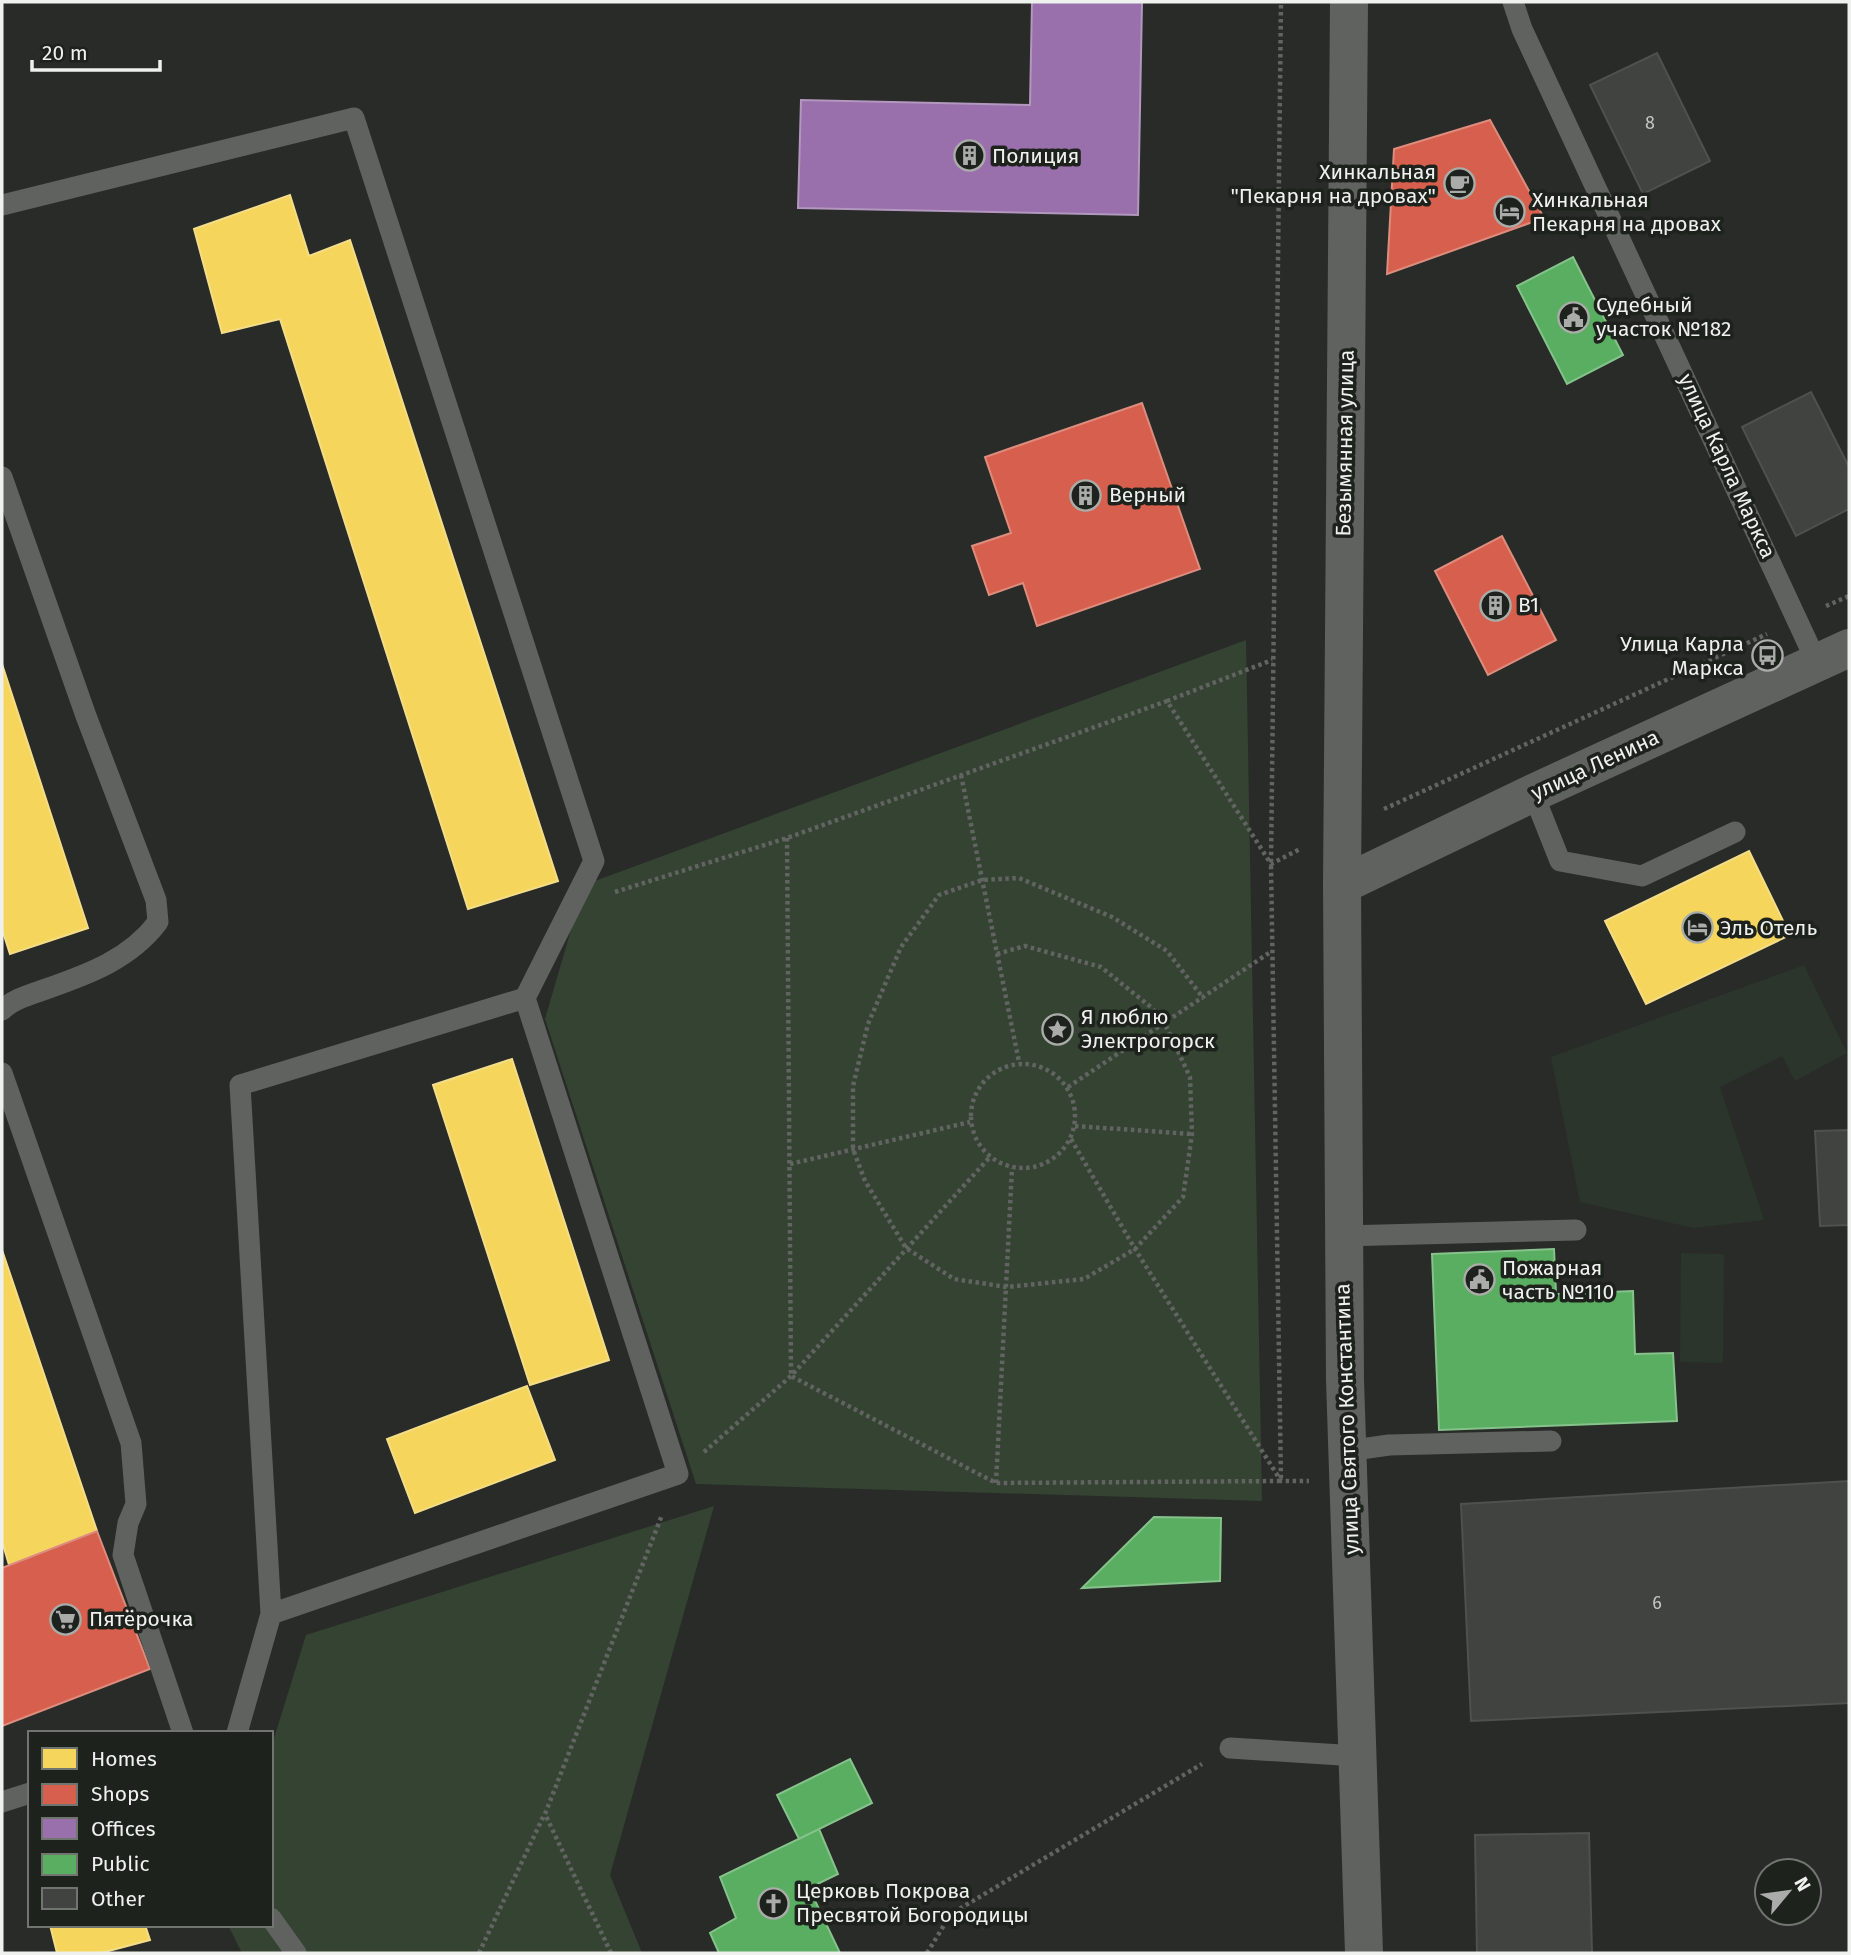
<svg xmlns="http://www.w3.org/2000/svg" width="1851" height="1955" font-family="'Fira Sans',sans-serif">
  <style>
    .built { fill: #2c352b }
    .green { fill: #344332 }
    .homes { fill: #f6d55c; stroke: #f4dd88; stroke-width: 2 }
    .shops { fill: #d6604d; stroke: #dd8c7d; stroke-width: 2 }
    .offices { fill: #9970ab; stroke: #b297bf; stroke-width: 2 }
    .public { fill: #5aae61; stroke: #86c28b; stroke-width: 2 }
    .building { fill: #404340; stroke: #4e514e; stroke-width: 2 }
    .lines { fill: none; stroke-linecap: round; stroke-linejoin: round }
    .path { stroke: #626462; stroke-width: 4.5; stroke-dasharray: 3.5 3.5; stroke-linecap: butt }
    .service { stroke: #5f625e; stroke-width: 21 }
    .minor { stroke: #5f625e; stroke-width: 38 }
    .tertiary { stroke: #5f625e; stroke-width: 38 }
    .labels { text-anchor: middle; stroke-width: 7; stroke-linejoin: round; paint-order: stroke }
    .number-label { font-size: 18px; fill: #c2c6c2 }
    .poi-label { font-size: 21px; fill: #eef1ed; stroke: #1d221d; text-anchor: start }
    .street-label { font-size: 21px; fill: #eef1ed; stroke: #1d221d }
  </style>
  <rect width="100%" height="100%" fill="#282b27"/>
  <path class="built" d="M1804,965L1847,1053L1795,1081L1782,1056L1720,1087L1764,1220L1693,1228L1580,1202L1551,1057Z
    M1681,1253L1724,1254L1723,1363L1680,1362Z"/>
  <path class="green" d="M1246,640L1262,1501L696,1484L545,1019L584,885Z
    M714,1506L610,1875L642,1953H242L228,1925H271V1748L306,1635Z"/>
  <path class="homes" d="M290,195L309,256L350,240L558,881L468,909L280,319L222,333L194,229Z
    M2,664L88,928L10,954L2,929Z
    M1749,851L1790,935L1646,1004L1605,921Z
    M512,1059L609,1360L530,1385L433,1085Z
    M2,1250L97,1531L9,1565L2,1541Z
    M527,1386L555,1460L415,1513L387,1439Z
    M50,1925H145L150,1940L101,1953H57Z"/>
  <path class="shops" d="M1490,120L1544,218L1387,274L1394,149Z
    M1142,403L1200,569L1037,626L1023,583L989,595L972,546L1011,533L985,457Z
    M1502,536L1556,640L1488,675L1435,571Z
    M97,1531L150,1669L2,1726V1568Z"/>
  <path class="offices" d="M1032,2H1142L1138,215L798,208L801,100L1030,105Z"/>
  <path class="public" d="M1573,257L1623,355L1567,384L1517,286Z
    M1554,1249L1556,1294L1633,1291L1635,1354L1673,1353L1677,1421L1439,1430L1432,1254Z
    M1154,1517L1221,1518L1220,1581L1082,1588Z
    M850,1759L872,1803L799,1839L777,1795Z
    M819,1829L838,1874L809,1888L840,1953H719L710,1933L736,1918L720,1877Z"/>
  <path class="building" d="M1657,53L1710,161L1643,194L1590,85Z
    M1811,392L1849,467V509L1796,536L1742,427Z
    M1849,1130V1225L1820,1226L1815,1131Z
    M1849,1481V1703L1471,1721L1461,1504Z
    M1589,1833L1592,1953H1477L1475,1835Z"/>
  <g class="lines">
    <path class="path" d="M1826,606L1849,596
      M1167,701L1272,660
      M961,775L1019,1062
      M1384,809L1767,634
      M787,838L791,1376L996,1483L1281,1481L1271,864L1281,2
      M615,892L787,838L1167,701L1271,864L1300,849
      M997,954L1025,946L1101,967L1152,1008L1165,1024L1190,1077L1192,1134L1183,1197L1135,1249L1084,1279L1007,1287L954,1279L906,1248L865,1181L853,1149V1086L868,1024L901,947L939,895L982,880L1019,878L1112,917L1167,951L1204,999
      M971 1116a52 52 0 1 1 104 0a52 52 0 1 1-104 0Z
      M1068,1087L1272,951
      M1075,1126L1192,1134
      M1071,1139L1135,1249L1281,1481H1309
      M790,1164L970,1122
      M704,1452L791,1376L989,1158
      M996,1483L1012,1168
      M479,1953L544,1815
      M611,1953L545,1814L662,1515
      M927,1953L951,1914L1202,1764"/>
    <path class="service" d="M1513,2L1522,29L1817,663
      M2,205L354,118L594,861L525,998L678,1474L271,1614
      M2,477L86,716L156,900L158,922C130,959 89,974 46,989C32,994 13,999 2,1010
      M1533,793L1560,861L1642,876L1735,832
      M2,1073L131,1443L136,1504L128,1523L123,1555L183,1733
      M1342,1236L1576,1230
      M1347,1451L1389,1445L1551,1441
      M237,1733L271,1614L240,1085L525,998
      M1230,1748L1357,1756
      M2,1802L30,1793
      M271,1918L296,1953"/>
    <path class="minor" d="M1342,885L1349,2"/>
    <path class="tertiary" d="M1364,1953L1345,1380L1342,885L1533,793L1849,648"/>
  </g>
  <defs>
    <symbol id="building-ring" viewBox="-11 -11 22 22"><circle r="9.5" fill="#1d221d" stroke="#a9aca8" stroke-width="1.5"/><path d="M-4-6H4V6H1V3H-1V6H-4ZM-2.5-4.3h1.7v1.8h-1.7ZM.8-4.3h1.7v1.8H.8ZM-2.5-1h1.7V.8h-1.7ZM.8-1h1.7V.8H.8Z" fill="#a9aca8"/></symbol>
    <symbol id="cafe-ring" viewBox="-11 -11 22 22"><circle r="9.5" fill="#1d221d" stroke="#a9aca8" stroke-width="1.5"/><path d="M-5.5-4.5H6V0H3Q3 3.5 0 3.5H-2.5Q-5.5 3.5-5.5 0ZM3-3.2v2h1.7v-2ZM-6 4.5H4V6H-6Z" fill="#a9aca8"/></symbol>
    <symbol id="hotel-ring" viewBox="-11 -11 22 22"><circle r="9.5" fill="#1d221d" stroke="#a9aca8" stroke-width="1.5"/><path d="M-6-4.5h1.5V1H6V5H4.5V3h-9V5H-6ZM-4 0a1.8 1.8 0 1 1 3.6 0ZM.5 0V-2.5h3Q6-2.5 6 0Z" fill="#a9aca8"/></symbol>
    <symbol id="civic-ring" viewBox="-11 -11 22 22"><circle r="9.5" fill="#1d221d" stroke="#a9aca8" stroke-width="1.5"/><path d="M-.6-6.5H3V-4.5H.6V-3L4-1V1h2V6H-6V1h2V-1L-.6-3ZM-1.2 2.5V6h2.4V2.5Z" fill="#a9aca8"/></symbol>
    <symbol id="bus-ring" viewBox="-11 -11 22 22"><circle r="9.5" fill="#1d221d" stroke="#a9aca8" stroke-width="1.5"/><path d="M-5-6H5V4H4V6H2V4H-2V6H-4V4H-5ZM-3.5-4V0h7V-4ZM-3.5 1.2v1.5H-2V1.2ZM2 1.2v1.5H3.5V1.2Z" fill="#a9aca8"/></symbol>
    <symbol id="sight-ring" viewBox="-11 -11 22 22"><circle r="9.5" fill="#1d221d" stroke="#a9aca8" stroke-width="1.5"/><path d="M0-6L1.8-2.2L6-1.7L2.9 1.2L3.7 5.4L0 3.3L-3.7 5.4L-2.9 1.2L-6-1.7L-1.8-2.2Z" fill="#a9aca8"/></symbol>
    <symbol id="supermarket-ring" viewBox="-11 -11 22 22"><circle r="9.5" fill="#1d221d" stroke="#a9aca8" stroke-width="1.5"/><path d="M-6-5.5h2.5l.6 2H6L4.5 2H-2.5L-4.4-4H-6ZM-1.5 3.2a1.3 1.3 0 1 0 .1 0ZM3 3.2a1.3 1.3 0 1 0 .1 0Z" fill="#a9aca8"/></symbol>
    <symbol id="church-ring" viewBox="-11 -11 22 22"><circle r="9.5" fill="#1d221d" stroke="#a9aca8" stroke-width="1.5"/><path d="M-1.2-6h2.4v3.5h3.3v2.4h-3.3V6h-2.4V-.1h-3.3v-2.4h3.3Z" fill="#a9aca8"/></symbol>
  </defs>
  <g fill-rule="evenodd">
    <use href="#building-ring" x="952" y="138" width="35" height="35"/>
    <use href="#cafe-ring" x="1442" y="166" width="35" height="35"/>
    <use href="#hotel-ring" x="1492" y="194" width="35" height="35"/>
    <use href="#civic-ring" x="1556" y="300" width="35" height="35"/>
    <use href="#building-ring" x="1068" y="478" width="35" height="35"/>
    <use href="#building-ring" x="1478" y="588" width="35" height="35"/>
    <use href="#bus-ring" x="1750" y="638" width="35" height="35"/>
    <use href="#hotel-ring" x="1680" y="910" width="35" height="35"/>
    <use href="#sight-ring" x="1040" y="1012" width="35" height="35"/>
    <use href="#civic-ring" x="1462" y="1262" width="35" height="35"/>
    <use href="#supermarket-ring" x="48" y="1602" width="35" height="35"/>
    <use href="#church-ring" x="756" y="1886" width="35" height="35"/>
  </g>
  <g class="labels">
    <g class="number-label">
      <text x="1650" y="129">8</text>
      <text x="1657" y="1609">6</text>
    </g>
    <g class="poi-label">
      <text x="992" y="163">Полиция</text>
      <text x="1436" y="179" text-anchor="end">Хинкальная<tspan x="1436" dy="24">"Пекарня на дровах"</tspan></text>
      <text x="1532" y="207">Хинкальная<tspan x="1532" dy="24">Пекарня на дровах</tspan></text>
      <text x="1596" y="312">Судебный<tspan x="1596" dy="24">участок №182</tspan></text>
      <text x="1109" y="502">Верный</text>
      <text x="1518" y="612">B1</text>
      <text x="1744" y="651" text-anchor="end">Улица Карла<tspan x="1744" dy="24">Маркса</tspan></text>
      <text x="1720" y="935">Эль Отель</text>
      <text x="1081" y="1024">Я люблю<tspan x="1081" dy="24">Электрогорск</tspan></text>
      <text x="1502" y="1275">Пожарная<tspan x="1502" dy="24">часть №110</tspan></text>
      <text x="89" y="1626">Пятёрочка</text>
      <text x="796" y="1898">Церковь Покрова<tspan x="796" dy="24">Пресвятой Богородицы</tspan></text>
    </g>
    <g class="street-label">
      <text transform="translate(1345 443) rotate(-89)" y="7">Безымянная улица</text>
      <text transform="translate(1727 466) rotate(65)" y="7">улица Карла Маркса</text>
      <text transform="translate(1595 765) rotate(-25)" y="7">улица Ленина</text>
      <text transform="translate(1347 1419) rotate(-92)" y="7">улица Святого Константина</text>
    </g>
  </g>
  <rect width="1851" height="1955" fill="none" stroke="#eef1ed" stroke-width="7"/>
  <rect x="28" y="1731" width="245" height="196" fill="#1d221d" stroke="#717570" stroke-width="2"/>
  <rect x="42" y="1748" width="35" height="21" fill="#f6d55c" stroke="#717570" stroke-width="2"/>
  <text x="91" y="1766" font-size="21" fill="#eef1ed">Homes</text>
  <rect x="42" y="1784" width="35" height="21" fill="#d6604d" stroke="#717570" stroke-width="2"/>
  <text x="91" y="1801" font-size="21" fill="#eef1ed">Shops</text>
  <rect x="42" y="1818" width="35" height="21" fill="#9970ab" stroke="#717570" stroke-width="2"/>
  <text x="91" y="1836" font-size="21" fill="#eef1ed">Offices</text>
  <rect x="42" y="1854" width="35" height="21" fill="#5aae61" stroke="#717570" stroke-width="2"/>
  <text x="91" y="1871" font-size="21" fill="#eef1ed">Public</text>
  <rect x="42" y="1888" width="35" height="21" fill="#404340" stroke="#717570" stroke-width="2"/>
  <text x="91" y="1906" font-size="21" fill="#eef1ed">Other</text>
  <g transform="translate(1788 1892) rotate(61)"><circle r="33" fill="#1d221d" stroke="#717570" stroke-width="2"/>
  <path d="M0-5L12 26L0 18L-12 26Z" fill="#a9aca8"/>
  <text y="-10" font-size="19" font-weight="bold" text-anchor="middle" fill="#eef1ed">N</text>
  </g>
  <path d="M32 60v10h128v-10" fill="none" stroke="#eef1ed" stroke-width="3.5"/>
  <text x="42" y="60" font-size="21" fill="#eef1ed" stroke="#1d221d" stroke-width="5" paint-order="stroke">20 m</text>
</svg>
